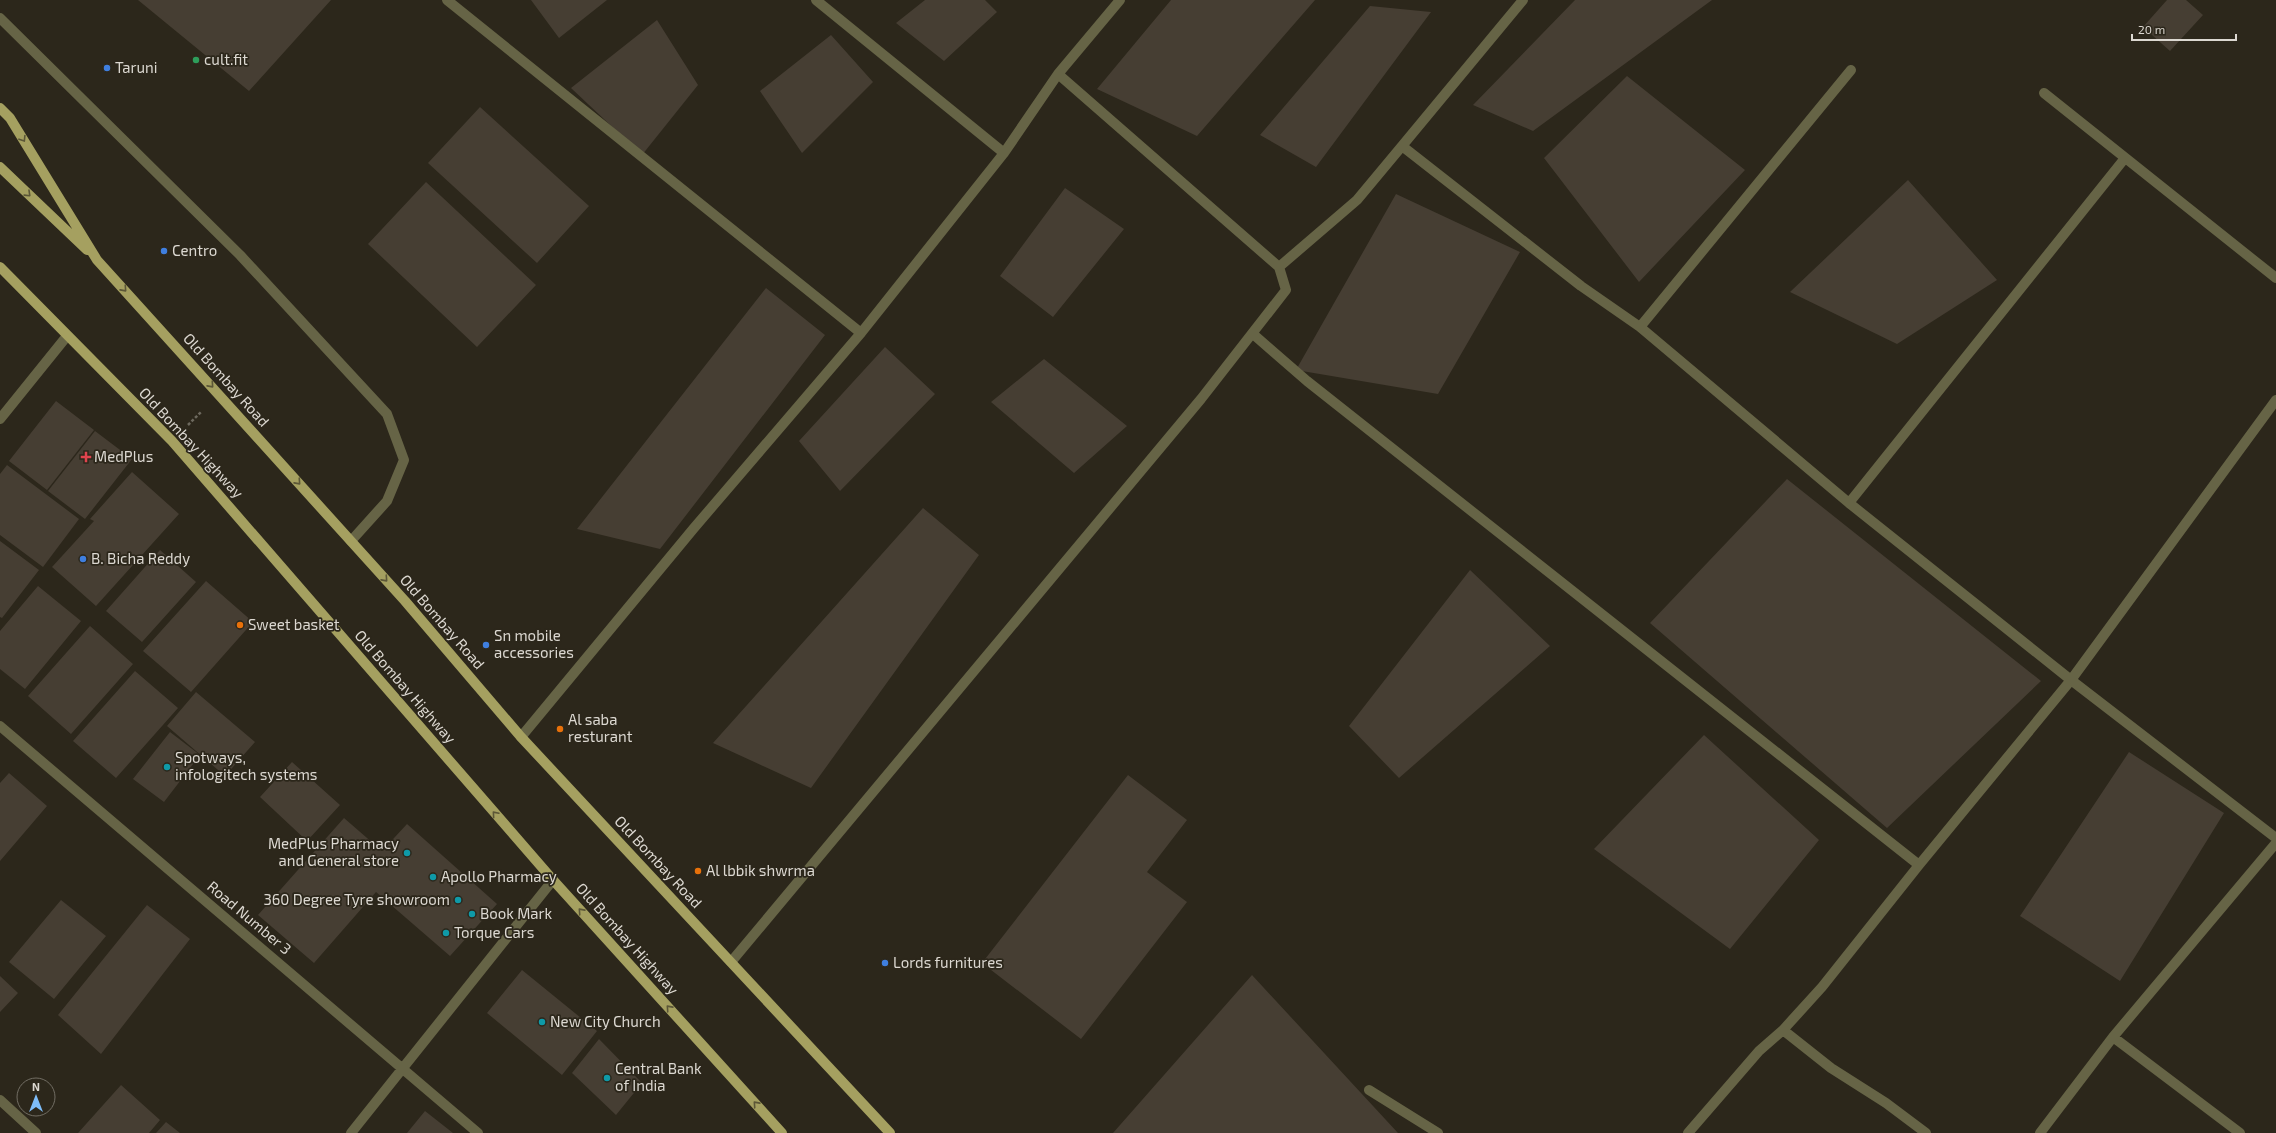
<svg xmlns="http://www.w3.org/2000/svg" width="2276" height="1133" font-family="'Exo 2',sans-serif">
  <style>
    .building { fill: #463e33 }
    .lines { fill: none; stroke-linecap: round; stroke-linejoin: round }
    .path { stroke: #6d695e; stroke-width: 2.5; stroke-dasharray: 3 2; stroke-linecap: butt }
    .minor { stroke: #666446; stroke-width: 10 }
    .major { stroke: #a5a060; stroke-width: 10 }
    .oneway { stroke: #5c5737 }
    .leisure-dot { fill: #2e9e5b; stroke: #2c271b; stroke-width: 1.5 }
    .shop-dot { fill: #3f7fe0; stroke: #2c271b; stroke-width: 1.5 }
    .health-dot { fill: #e0444e; stroke: #2c271b; stroke-width: 1.5 }
    .food-dot { fill: #e8710a; stroke: #2c271b; stroke-width: 1.5 }
    .culture-dot { fill: #0f9aa8; stroke: #2c271b; stroke-width: 1.5 }
    .labels { text-anchor: middle; stroke-width: 3.5; stroke-linejoin: round; paint-order: stroke }
    .poi-label { font-size: 15px; fill: #dcd8d1; stroke: #2c271b; text-anchor: start }
    .street-label { font-size: 15px; fill: #dcd8d1; stroke: #2c271b }
  </style>
  <rect width="100%" height="100%" fill="#2c271b"/>
  <path class="building" d="M138,0H331L249,91Z
    M531,0H607L559,38Z
    M925,0H985L997,12L944,61L896,23Z
    M1171,0H1315L1197,136L1097,89Z
    M1575,0H1712L1533,131L1473,105Z
    M2167,0H2186L2203,15L2170,51L2143,27Z
    M1370,6L1431,12L1316,167L1260,135Z
    M657,20L698,85L642,155L571,88Z
    M831,35L873,82L802,153L760,91Z
    M1627,76L1745,170L1639,282L1544,158Z
    M480,107L589,206L537,263L428,163Z
    M1908,180L1997,280L1897,344L1790,292Z
    M426,182L536,285L477,347L368,244Z
    M1065,188L1124,229L1053,317L1000,276Z
    M1396,194L1520,252L1438,394L1296,370Z
    M766,288L825,335L660,549L577,529Z
    M885,347L935,394L840,491L799,441Z
    M1044,359L1127,426L1074,473L991,402Z
    M56,401L94,430L47,490L9,461Z
    M95,431L132,459L85,519L48,491Z
    M7,465L79,519L43,567L0,535V474Z
    M132,472L179,514L96,606L52,567L94,521L90,519Z
    M1787,479L2041,681L1887,828L1650,623Z
    M923,508L979,555L811,788L713,743Z
    M0,541L39,570L2,618L0,617Z
    M160,550L196,582L142,642L106,611Z
    M1470,570L1550,646L1399,778L1349,726Z
    M206,581L253,622L191,692L143,651Z
    M38,586L81,621L25,689L0,669V631Z
    M90,626L133,664L71,734L28,696Z
    M135,671L178,708L116,778L73,741Z
    M196,692L255,742L225,776L167,726Z
    M170,732L200,755L164,802L133,779Z
    M1704,735L1819,840L1730,949L1594,849Z
    M2129,752L2224,813L2120,981L2020,916Z
    M292,762L340,805L307,841L260,797Z
    M9,773L47,806L0,861V783Z
    M1128,775L1187,820L1147,872L1187,902L1081,1039L982,963Z
    M344,818L382,851L407,824L497,904L450,956L376,892L314,963L258,915Z
    M61,900L106,936L54,999L9,962Z
    M147,905L190,939L101,1054L58,1015Z
    M522,970L597,1031L562,1075L487,1013Z
    M1252,975L1398,1133H1113Z
    M0,976L18,993L0,1012Z
    M599,1039L642,1083L616,1115L572,1073Z
    M121,1085L160,1120L149,1133H78Z
    M425,1111L453,1133H407Z
    M166,1122L180,1133H156Z"/>
  <g class="lines">
    <path class="path" d="M188,425L202,411"/>
    <path class="minor" d="M447,0L861,333
      M816,0L1004,153
      M0,18L240,255L387,414L404,460L387,501L351,541
      M1058,74L1279,267L1357,200L1402,146L1581,286L1640,327L1849,503L2071,680L2276,838
      M2044,93L2276,278
      M1402,146L1523,0
      M1640,327L1851,70
      M1253,334L1307,381L1919,865
      M0,419L67,336
      M1849,503L2125,158
      M0,726L478,1133
      M521,737L694,528L861,333L1004,153L1058,74L1120,0
      M731,962L1201,399L1286,290L1279,267
      M2113,1037L2240,1133
      M1369,1090L1438,1133
      M0,1100L36,1133
      M351,1133L553,880
      M1688,1133L1759,1051L1783,1030
      M1926,1133L1886,1103L1831,1068L1783,1030L1822,987L1919,865L2071,680L2276,400
      M2040,1133L2113,1037L2276,843"/>
    <path class="major" d="M0,108L10,118L97,260L405,601L521,737L890,1133
      M0,167L87,250
      M0,267L172,441L553,880L782,1133"/>
  </g>
  <defs><path id="oneway-chevron" d="M-2-3.5L2.5 0L-2 3.5" fill="none" stroke-width="1.6" stroke-linecap="round" stroke-linejoin="round"/></defs>
  <g class="oneway">
    <use href="#oneway-chevron" transform="translate(23 139) rotate(58)"/>
    <use href="#oneway-chevron" transform="translate(28 194) rotate(44)"/>
    <use href="#oneway-chevron" transform="translate(124 289) rotate(48)"/>
    <use href="#oneway-chevron" transform="translate(211 385) rotate(48)"/>
    <use href="#oneway-chevron" transform="translate(298 482) rotate(48)"/>
    <use href="#oneway-chevron" transform="translate(385 579) rotate(48)"/>
    <use href="#oneway-chevron" transform="translate(495 814) rotate(-131)"/>
    <use href="#oneway-chevron" transform="translate(581 911) rotate(-132)"/>
    <use href="#oneway-chevron" transform="translate(669 1008) rotate(-132)"/>
    <use href="#oneway-chevron" transform="translate(756 1104) rotate(-132)"/>
  </g>
  <circle class="leisure-dot" cx="196" cy="60" r="4"/>
  <g class="shop-dot">
    <circle cx="107" cy="68" r="4"/>
    <circle cx="164" cy="251" r="4"/>
    <circle cx="83" cy="559" r="4"/>
    <circle cx="486" cy="645" r="4"/>
    <circle cx="885" cy="963" r="4"/>
  </g>
  <path class="health-dot" d="M84 451h4v4h4v4h-4v4h-4v-4h-4v-4h4z"/>
  <g class="food-dot">
    <circle cx="240" cy="625" r="4"/>
    <circle cx="560" cy="729" r="4"/>
    <circle cx="698" cy="871" r="4"/>
  </g>
  <g class="culture-dot">
    <circle cx="167" cy="767" r="4"/>
    <circle cx="407" cy="853" r="4"/>
    <circle cx="433" cy="877" r="4"/>
    <circle cx="458" cy="900" r="4"/>
    <circle cx="472" cy="914" r="4"/>
    <circle cx="446" cy="933" r="4"/>
    <circle cx="542" cy="1022" r="4"/>
    <circle cx="607" cy="1078" r="4"/>
  </g>
  <g class="labels">
    <g class="poi-label">
      <text x="204" y="65">cult.fit</text>
      <text x="115" y="73">Taruni</text>
      <text x="172" y="256">Centro</text>
      <text x="94" y="462">MedPlus</text>
      <text x="91" y="564">B. Bicha Reddy</text>
      <text x="248" y="630">Sweet basket</text>
      <text x="494" y="641">Sn mobile<tspan x="494" dy="17">accessories</tspan></text>
      <text x="568" y="725">Al saba<tspan x="568" dy="17">resturant</tspan></text>
      <text x="175" y="763">Spotways,<tspan x="175" dy="17">infologitech systems</tspan></text>
      <text x="399" y="849" text-anchor="end">MedPlus Pharmacy<tspan x="399" dy="17">and General store</tspan></text>
      <text x="706" y="876">Al lbbik shwrma</text>
      <text x="441" y="882">Apollo Pharmacy</text>
      <text x="450" y="905" text-anchor="end">360 Degree Tyre showroom</text>
      <text x="480" y="919">Book Mark</text>
      <text x="454" y="938">Torque Cars</text>
      <text x="893" y="968">Lords furnitures</text>
      <text x="550" y="1027">New City Church</text>
      <text x="615" y="1074">Central Bank<tspan x="615" dy="17">of India</tspan></text>
    </g>
    <g class="street-label">
      <text transform="translate(226 380) rotate(48)" y="5">Old Bombay Road</text>
      <text transform="translate(191 443) rotate(47)" y="5">Old Bombay Highway</text>
      <text transform="translate(442 622) rotate(49)" y="5">Old Bombay Road</text>
      <text transform="translate(405 687) rotate(49)" y="5">Old Bombay Highway</text>
      <text transform="translate(658 862) rotate(47)" y="5">Old Bombay Road</text>
      <text transform="translate(249 918) rotate(40)" y="5">Road Number 3</text>
      <text transform="translate(627 939) rotate(48)" y="5">Old Bombay Highway</text>
    </g>
  </g>
  <g transform="translate(36 1097)"><circle r="19" fill="#2c271b" stroke="#726e64"/>
  <path d="M0-3L7 15L0 10L-7 15Z" fill="#7ebdf9"/>
  <text y="-6" font-size="11" font-weight="bold" text-anchor="middle" fill="#dcd8d1">N</text>
  </g>
  <path d="M2132 34v6h104v-6" fill="none" stroke="#dcd8d1" stroke-width="2"/>
  <text x="2138" y="34" font-size="12" fill="#dcd8d1" stroke="#2c271b" stroke-width="3" paint-order="stroke">20 m</text>
</svg>
